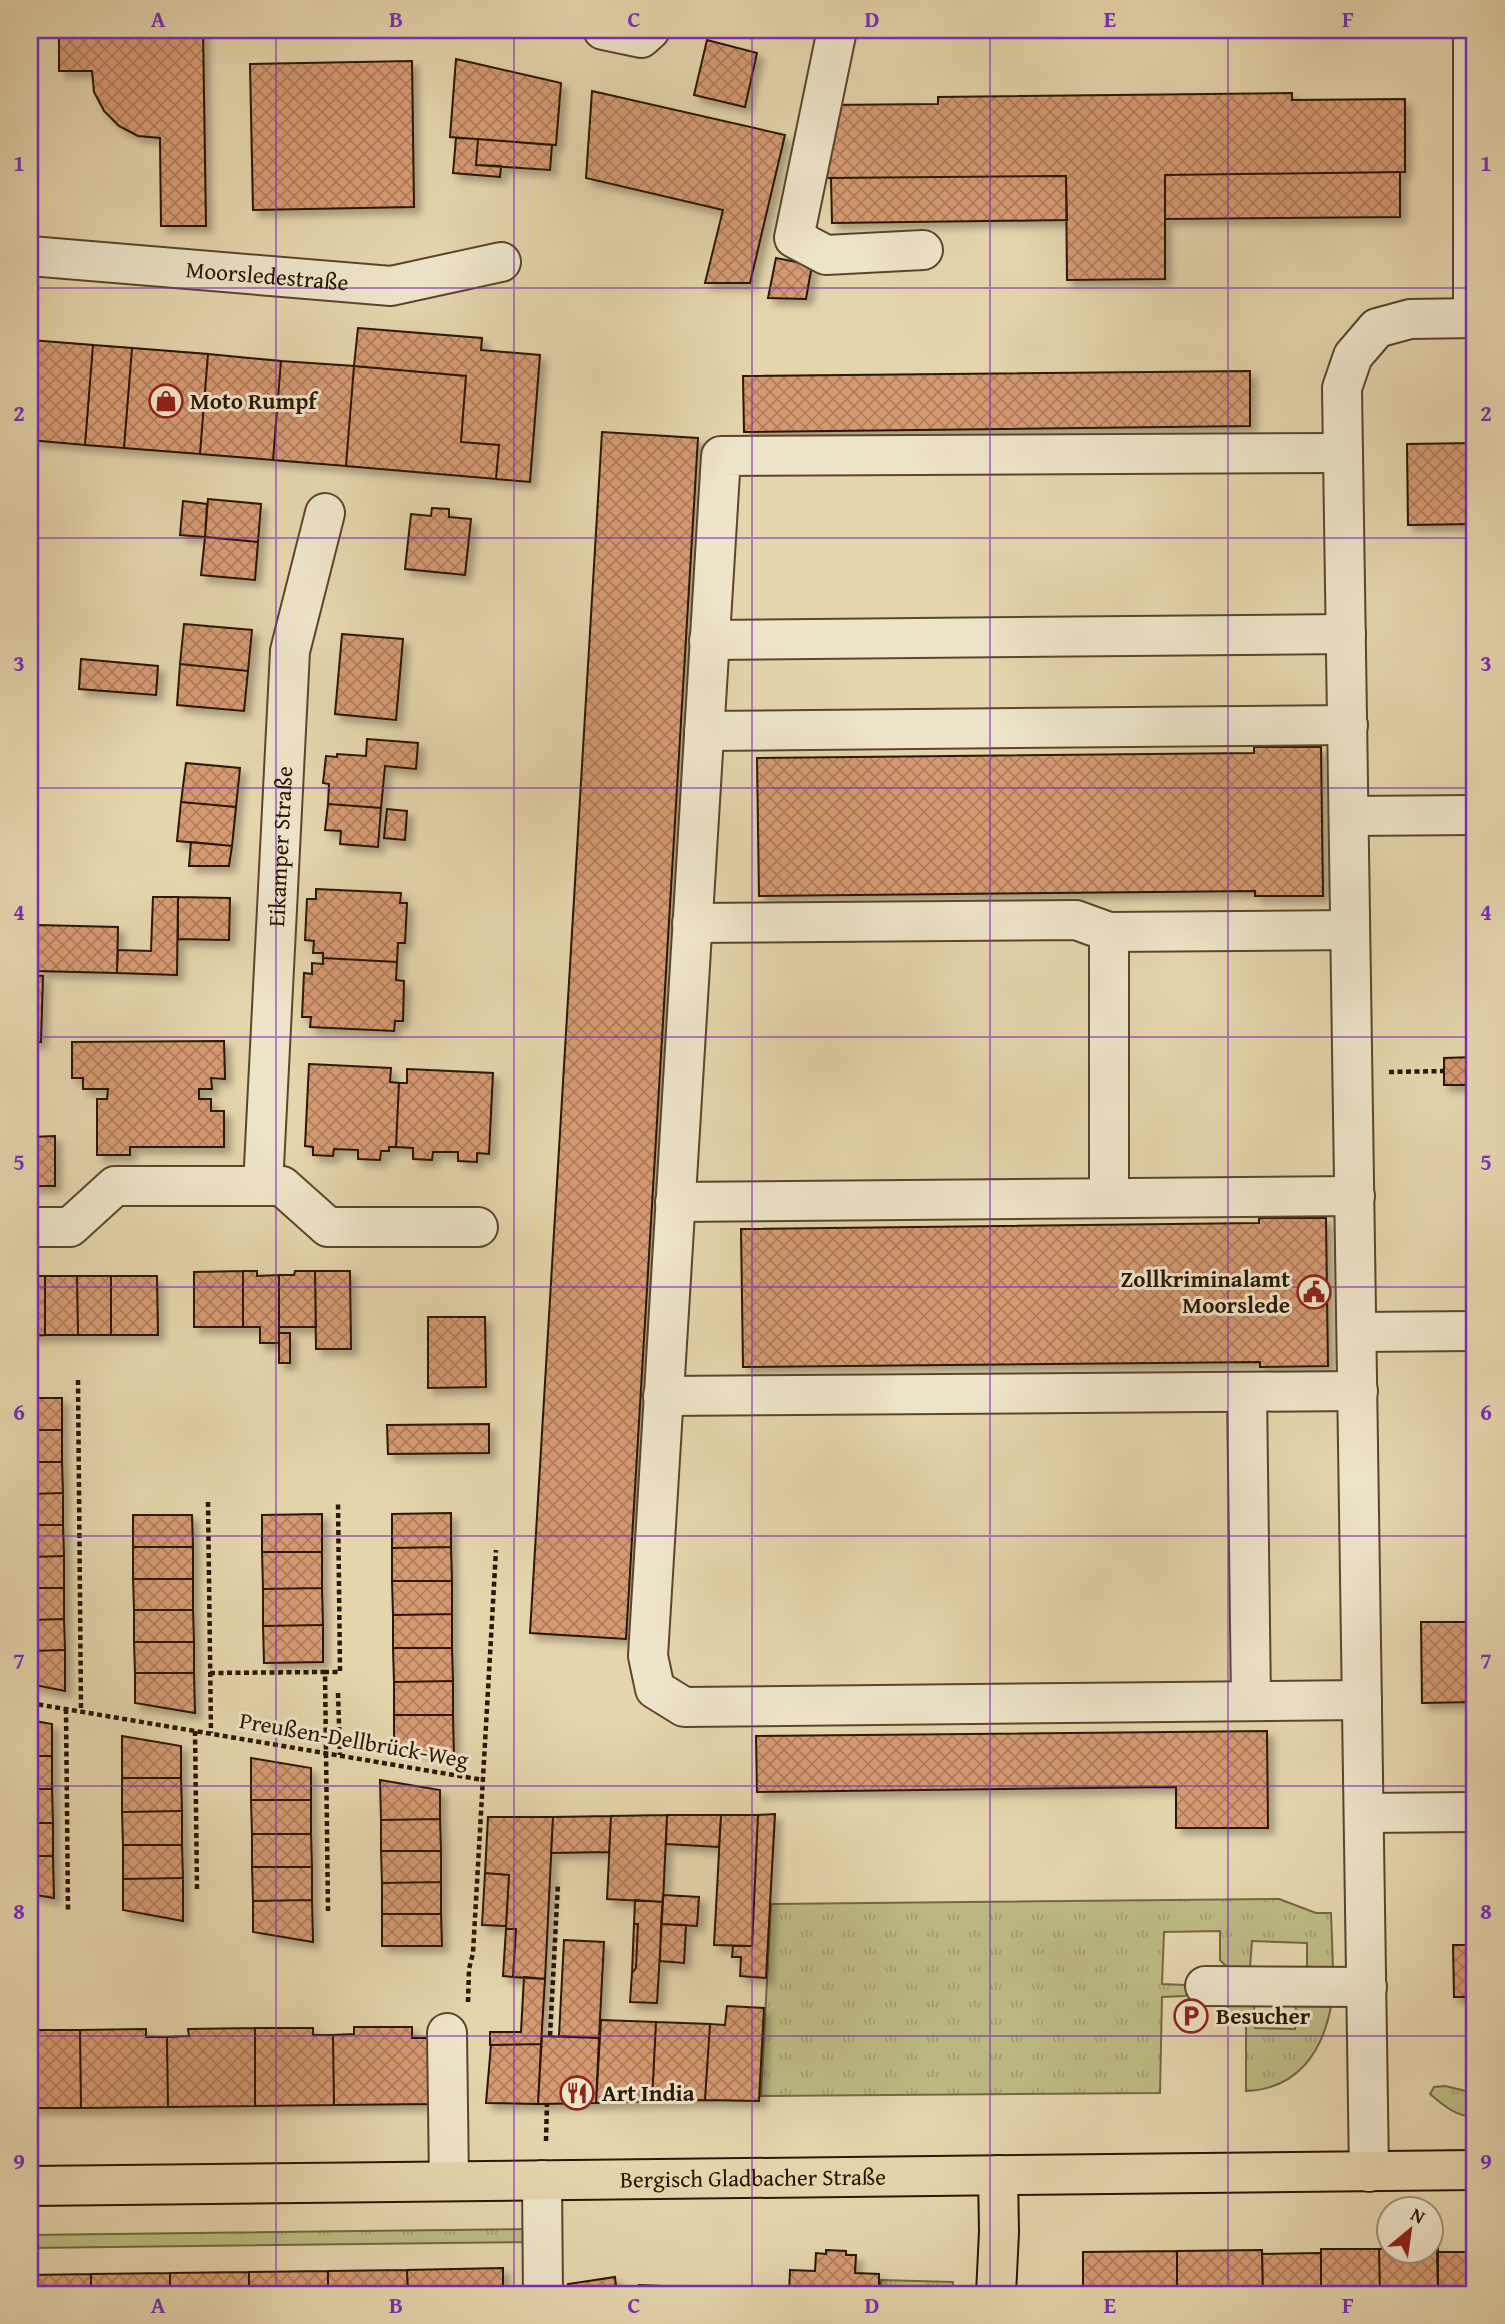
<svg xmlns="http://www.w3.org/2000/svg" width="1505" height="2324" font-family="'Gentium Book Plus',serif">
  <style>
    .grass { fill: url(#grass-tufts); stroke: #746842; stroke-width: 2 }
    .building { fill: url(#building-cross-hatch); stroke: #2b1600; stroke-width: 2; filter: url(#shadow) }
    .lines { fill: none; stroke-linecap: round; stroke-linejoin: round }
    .minor-casing { stroke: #5a462b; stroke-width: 42 }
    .major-casing { stroke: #2b1600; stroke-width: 42 }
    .path { stroke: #2b1600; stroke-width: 4.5; stroke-dasharray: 5 3.5; stroke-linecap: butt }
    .minor { stroke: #eee4ca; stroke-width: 38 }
    .major { stroke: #e5d5ad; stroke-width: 38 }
    .grid { fill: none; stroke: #7b2cbf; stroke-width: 2; stroke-opacity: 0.55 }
    .labels { text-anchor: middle; stroke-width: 6; stroke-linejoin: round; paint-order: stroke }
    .street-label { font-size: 23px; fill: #2b1600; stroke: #eee4ca }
    .poi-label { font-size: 23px; font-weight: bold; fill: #2b1600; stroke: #eee4ca; text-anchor: start }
    .neatline { fill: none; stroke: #7b2cbf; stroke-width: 2.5 }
    .grid-label { font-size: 23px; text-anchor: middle; font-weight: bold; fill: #7b2cbf }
  </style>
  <defs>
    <pattern id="grass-tufts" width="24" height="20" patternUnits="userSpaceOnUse" patternTransform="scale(1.75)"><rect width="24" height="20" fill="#bdbb84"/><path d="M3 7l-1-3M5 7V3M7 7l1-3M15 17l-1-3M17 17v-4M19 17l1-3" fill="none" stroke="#a3a070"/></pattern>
    <pattern id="building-cross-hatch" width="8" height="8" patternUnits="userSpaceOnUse" patternTransform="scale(1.75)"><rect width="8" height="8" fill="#d69a73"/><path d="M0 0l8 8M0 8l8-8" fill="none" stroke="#ae7d5c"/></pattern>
    <filter id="shadow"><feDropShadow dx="6" dy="6" stdDeviation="3.5" flood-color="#0004"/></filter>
  </defs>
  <rect width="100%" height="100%" fill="#e5d5ad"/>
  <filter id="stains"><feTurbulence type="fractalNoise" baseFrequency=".00286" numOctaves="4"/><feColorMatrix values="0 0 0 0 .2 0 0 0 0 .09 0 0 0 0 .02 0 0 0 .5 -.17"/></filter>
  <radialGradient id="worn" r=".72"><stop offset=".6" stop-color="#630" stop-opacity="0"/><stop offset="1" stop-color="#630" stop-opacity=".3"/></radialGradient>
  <path class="grass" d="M1279,1899L1316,1913H1331L1333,1968H1307V1943L1252,1941L1250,1967H1227L1220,1960V1931L1164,1932L1162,1984L1185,1985L1188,1987V1994L1185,1996L1162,1997L1160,2093L761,2096L771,1904Z
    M1228,2003L1254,2004L1255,2028L1295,2029L1296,2003L1331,2007C1322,2053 1297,2089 1246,2091V2024L1221,2023V2009Z
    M1445,2086L1475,2093V2117C1457,2117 1444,2106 1430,2094L1434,2087Z
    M532,2229V2242L30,2248V2235Z
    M881,2280L953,2282L952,2294H881Z"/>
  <path class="building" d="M59,30H203L206,226H161L160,138L138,136L119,126L104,111L94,92L92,71H59Z
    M707,40L757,53L745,107L694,95Z
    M456,59L561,83L556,145L450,137Z
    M412,61L414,207L253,210L250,64Z
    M592,91L785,135L750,283H705L723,210L586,178Z
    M1292,93V100L1405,99V172L1165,175V279L1067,280L1066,176L826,178L825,105L938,104V97Z
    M456,138L478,139L476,165L501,166L500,177L453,173Z
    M478,139L552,145L550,170L476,165Z
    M1400,172V217L1165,219V175Z
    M1066,176L1067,220L832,223L831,178Z
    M776,258L812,265L806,299L768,298Z
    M358,328L482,338L481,350L540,355L530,482L496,479L499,445L461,442L466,376L354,366Z
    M30,340L93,345L85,445L30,440Z
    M93,345L132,348L124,448L85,445Z
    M132,348L208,354L200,454L124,448Z
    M208,354L281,361L273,460L200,454Z
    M281,361L354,366L346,466L273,460Z
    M354,366L466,376L461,442L499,445L496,479L346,466Z
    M1250,371V426L744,432L743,376Z
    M602,432L698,438L626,1639L530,1633Z
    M1475,443V524L1408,525L1407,444Z
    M208,499L261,504L258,542L205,537Z
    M183,501L207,504L205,537L180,535Z
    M432,508L449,509V517L471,519L465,575L405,569L411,514L431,516Z
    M205,537L258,542L255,580L201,575Z
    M184,624L252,630L248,671L180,664Z
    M342,634L403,639L396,720L335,714Z
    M81,659L158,666L156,695L79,689Z
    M180,664L248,671L244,711L177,705Z
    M367,739L418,743L416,769L385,766L381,808L328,804L329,784L323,783L326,756L337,757V754L366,756Z
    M1254,747H1321L1323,896H1255V891L759,896L757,758L1254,753Z
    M186,763L240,768L236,807L181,802Z
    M181,802L236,807L232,846L177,841Z
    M328,804L381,808L378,847L340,844L341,831L325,830Z
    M387,809L407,811L405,840L384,838Z
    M191,842L232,846L229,866H189Z
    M316,889L401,893L400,903H407L405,943H398L397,962L323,958V953H313L314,941L305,940L307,899H316Z
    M153,897H178L177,975L117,973L118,950L151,951Z
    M178,897L230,898L229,940L178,939Z
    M37,925L118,927L117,973L36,971Z
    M323,958L397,962L396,980L404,981L403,1021H395L394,1031L310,1027L311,1017H302L304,973L312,974V963L323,964Z
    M30,975L43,976L41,1042H30Z
    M224,1041L225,1079L211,1078L212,1089H199V1099H211V1111H224V1147H130V1155H97V1099H107L108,1089H83V1078H72V1042Z
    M1475,1057V1085H1444V1058Z
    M309,1064L391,1068L390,1082L399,1083L396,1147H389V1151H381L380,1160L358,1159V1150L334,1149L333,1156L313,1155V1147L305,1146Z
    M407,1069L493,1073L489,1154L477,1153V1162L458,1161V1152H433L432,1160L413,1159V1148L396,1147L399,1083H407Z
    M55,1136V1186H30V1137Z
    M1259,1218H1326L1328,1366L1260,1367V1362L743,1367L741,1229L1259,1223Z
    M243,1271V1327H194V1272Z
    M243,1271H257V1276L279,1275V1343H260V1327H243Z
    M295,1271H315L316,1327H279V1275H294Z
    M315,1271H350L351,1349H316Z
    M30,1276H45V1335L30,1336Z
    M45,1276H77L78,1335H45Z
    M77,1276H111V1335H78Z
    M111,1276H157L158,1335H111Z
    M428,1317H485L486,1387L428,1388Z
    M279,1333H290V1363H279Z
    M30,1398H62V1430H30Z
    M489,1424V1453L388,1454L387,1425Z
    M30,1430H62V1462H30Z
    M30,1462H62L63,1493L30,1494Z
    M63,1493V1525H30V1494Z
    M451,1513V1547L392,1548V1514Z
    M322,1514V1552H262V1515Z
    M133,1515H192L193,1547H133Z
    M30,1525H63L64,1556L30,1557Z
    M133,1547H193V1579H133Z
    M451,1547L452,1581H392V1548Z
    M262,1552H322V1588L263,1589Z
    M64,1556V1588H30V1557Z
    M133,1579H193V1610H134Z
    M392,1581H452V1614L393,1615Z
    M30,1588H64V1619L30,1620Z
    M322,1588L323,1625L263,1626V1589Z
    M134,1610H193L194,1642H134Z
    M452,1614V1648H393V1615Z
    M64,1619L65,1650L30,1651V1620Z
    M1421,1622H1475V1702L1422,1703Z
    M323,1625V1662L264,1663L263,1626Z
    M134,1642H194V1673H135Z
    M393,1648H452L453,1681L394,1682Z
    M65,1650V1691L30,1684V1651Z
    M135,1673H194L195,1713L135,1703Z
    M453,1681V1715H394V1682Z
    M394,1715H453L454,1757L394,1747Z
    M30,1720L52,1724V1756H30Z
    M1267,1731L1268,1828H1176V1787L757,1792L756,1736Z
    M122,1736L181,1746V1778H122Z
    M30,1756H52V1789H30Z
    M251,1758L311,1768V1800H251Z
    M122,1778H181L182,1811L122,1812Z
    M380,1780L440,1790V1819L381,1820Z
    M30,1789H52L53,1823H30Z
    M251,1800H311V1834H252Z
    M182,1811V1845H123L122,1812Z
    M775,1814L766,1978L740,1976L741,1957H732L733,1946H752L758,1815Z
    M667,1815H721L719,1847L666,1844Z
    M667,1815L663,1902L607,1899L611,1816Z
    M721,1815H758L752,1946L714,1945Z
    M611,1816L609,1852L551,1853L553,1817Z
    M488,1817H553L545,1979L513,1977L516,1929H506L509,1875L485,1873Z
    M440,1819L441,1851H381V1820Z
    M30,1823H53V1856H30Z
    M252,1834H311L312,1867H252Z
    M123,1845H182L183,1878L123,1879Z
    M381,1851H441V1882L382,1883Z
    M30,1856H53L54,1898L30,1894Z
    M252,1867H312V1900L253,1901Z
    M485,1873L509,1875L506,1926L482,1925Z
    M183,1878V1921L123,1910V1879Z
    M441,1882V1914H382V1883Z
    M663,1895L699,1897L697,1926L661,1924Z
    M312,1900L313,1942L253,1932V1901Z
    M635,1900L663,1902L657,2003L630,2002L632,1973L636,1968L638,1924H634Z
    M382,1914H441L442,1946H382Z
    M634,1924H638L636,1968L632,1973Z
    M661,1924L686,1925L684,1963L660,1961Z
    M506,1929H516L513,1977L503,1976Z
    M564,1940L604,1942L599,2038L559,2036Z
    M1453,1945H1475V1997H1454Z
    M524,1977L545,1979L541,2044L490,2045V2032H521Z
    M727,2006L764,2008L759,2101L705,2100L710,2024L725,2025Z
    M601,2020L656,2022L652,2101L596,2103Z
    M656,2022L710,2024L705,2100L652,2101Z
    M354,2027H412V2038H434L435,2104L334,2105L333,2035L354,2034Z
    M255,2028V2106L168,2107L167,2037L189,2036L188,2029Z
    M255,2028H313V2035H333L334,2105L255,2106Z
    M146,2029V2037H167L168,2107L81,2108L80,2030Z
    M30,2030H80L81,2108H30Z
    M542,2036L599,2038L596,2103L538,2104Z
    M541,2044L538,2104L486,2103L491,2045Z
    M1390,2248V2250H1432V2248H1438V2294H1380L1379,2249Z
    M1321,2249H1379L1380,2294H1321Z
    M826,2250L846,2251V2255H856L855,2273L879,2274V2294H789L790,2270L815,2271L816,2253L826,2254Z
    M1262,2250L1263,2294H1177V2251Z
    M1177,2251V2294H1083V2252Z
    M1437,2252H1475V2294H1438Z
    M1321,2253V2294H1263L1262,2254Z
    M503,2268V2294H408L407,2270Z
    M407,2270L408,2294H328V2271Z
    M328,2271V2294H249V2272Z
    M249,2272V2294H170V2273Z
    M170,2273V2294H91V2274Z
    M91,2274V2294H30V2275Z
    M615,2277L617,2294H569L568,2284Z
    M639,2285L685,2287V2294H639Z"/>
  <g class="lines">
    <defs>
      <g id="minor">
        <path d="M603,30L641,38L650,30"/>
        <path d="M837,30L794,238L826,255L923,250"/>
        <path d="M1473,30V318"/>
        <path id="s1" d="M30,256L391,286L501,262"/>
        <path d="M1343,453L721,456L648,1656L655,1689L684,1707L1362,1700"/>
        <path d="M709,640L1346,634"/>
        <path d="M704,731L1348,725"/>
        <path d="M1349,816L1475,815"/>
        <path d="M692,923L1076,920L1109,932L1350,930"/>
        <path d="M1109,932V1197"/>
        <path id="s2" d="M263,1186L290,651L325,513"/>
        <path d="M675,1202L1355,1196"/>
        <path d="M30,1227H70L115,1186H282L328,1227H478"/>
        <path d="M1357,1332L1475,1331"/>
        <path d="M1247,1392L1251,1701"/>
        <path d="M663,1396L1358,1391"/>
        <path d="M1364,1813L1475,1812"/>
        <path d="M1205,1986L1367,1987"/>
        <path d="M447,2033L449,2181"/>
        <path d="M1369,2172L1342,388L1353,356L1377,328L1410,319L1475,318"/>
        <path d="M542,2180L543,2294"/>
      </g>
      <g id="major">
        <path id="s3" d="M30,2186L1475,2170"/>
        <path d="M996,2294L999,2232L998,2175"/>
      </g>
    </defs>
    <use href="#minor" class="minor-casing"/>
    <use href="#major" class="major-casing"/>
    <path class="path" d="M1389,1072L1444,1071
      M78,1380L81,1711
      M208,1502L211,1733
      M210,1673L325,1672
      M338,1693L340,1755
      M30,1703L483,1780
      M66,1709L68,1913
      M195,1731L197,1889
      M328,1911L325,1672H340L338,1501
      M468,2002L469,1969L473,1953L496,1550
      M550,2036L558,1883
      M546,2141L547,2103"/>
    <use href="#minor" class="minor"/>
    <use href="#major" class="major"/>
  </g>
  <path class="grid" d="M276,30V2294M514,30V2294M752,30V2294M990,30V2294M1228,30V2294M30,288H1475M30,538H1475M30,788H1475M30,1037H1475M30,1287H1475M30,1536H1475M30,1786H1475M30,2036H1475"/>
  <defs>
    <symbol id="shop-ring" viewBox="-11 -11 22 22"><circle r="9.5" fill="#eee4ca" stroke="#8f2418" stroke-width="1.5"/><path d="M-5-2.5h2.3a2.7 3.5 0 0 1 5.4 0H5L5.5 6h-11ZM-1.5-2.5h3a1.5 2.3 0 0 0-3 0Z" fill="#8f2418"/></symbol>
    <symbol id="civic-ring" viewBox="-11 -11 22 22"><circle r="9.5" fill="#eee4ca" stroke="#8f2418" stroke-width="1.5"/><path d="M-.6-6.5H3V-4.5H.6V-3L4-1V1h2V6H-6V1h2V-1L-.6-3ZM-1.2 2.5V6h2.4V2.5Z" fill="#8f2418"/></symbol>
    <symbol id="parking-ring" viewBox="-11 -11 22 22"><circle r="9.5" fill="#eee4ca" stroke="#8f2418" stroke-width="1.5"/><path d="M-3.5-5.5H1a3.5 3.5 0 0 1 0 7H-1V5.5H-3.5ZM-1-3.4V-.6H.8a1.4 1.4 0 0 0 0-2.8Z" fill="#8f2418"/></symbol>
    <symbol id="restaurant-ring" viewBox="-11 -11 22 22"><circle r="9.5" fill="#eee4ca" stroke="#8f2418" stroke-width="1.5"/><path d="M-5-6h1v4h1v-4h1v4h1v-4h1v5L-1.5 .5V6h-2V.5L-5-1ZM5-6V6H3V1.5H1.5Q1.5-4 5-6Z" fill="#8f2418"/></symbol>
  </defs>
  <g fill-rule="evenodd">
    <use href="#shop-ring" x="147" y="382" width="38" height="38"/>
    <use href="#civic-ring" x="1295" y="1273" width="38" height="38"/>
    <use href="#parking-ring" x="1172" y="1997" width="38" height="38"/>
    <use href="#restaurant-ring" x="558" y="2074" width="38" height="38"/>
  </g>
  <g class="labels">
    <g class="street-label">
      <text dy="8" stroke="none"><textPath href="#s1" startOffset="238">Moorsledestraße</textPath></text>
      <text dy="8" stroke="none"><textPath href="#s2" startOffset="340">Eikamper Straße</textPath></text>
      <text transform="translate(354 1740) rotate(10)" y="8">Preußen-Dellbrück-Weg</text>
      <text dy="8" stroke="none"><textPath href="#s3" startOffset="723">Bergisch Gladbacher Straße</textPath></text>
    </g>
    <g class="poi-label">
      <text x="190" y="409">Moto Rumpf</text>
      <text x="1290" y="1287" text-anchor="end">Zollkriminalamt<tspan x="1290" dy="26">Moorslede</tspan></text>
      <text x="1216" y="2024">Besucher</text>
      <text x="602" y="2101">Art India</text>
    </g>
  </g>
  <rect width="1505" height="2324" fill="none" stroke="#e5d5ad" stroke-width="77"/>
  <g transform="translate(1410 2230) rotate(29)"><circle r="33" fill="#eee4ca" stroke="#a09279" stroke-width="2"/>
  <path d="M0-5L12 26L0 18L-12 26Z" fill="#8f2418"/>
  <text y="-10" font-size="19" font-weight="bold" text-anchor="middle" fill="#2b1600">N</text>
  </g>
  <rect x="38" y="38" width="1428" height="2248" class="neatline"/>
  <g class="grid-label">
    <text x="158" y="27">A</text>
    <text x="396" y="27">B</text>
    <text x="634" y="27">C</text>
    <text x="872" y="27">D</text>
    <text x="1110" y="27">E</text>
    <text x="1348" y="27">F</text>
    <text x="19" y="171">1</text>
    <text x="1486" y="171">1</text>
    <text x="19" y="421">2</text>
    <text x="1486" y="421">2</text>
    <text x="19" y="671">3</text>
    <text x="1486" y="671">3</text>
    <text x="19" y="920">4</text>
    <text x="1486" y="920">4</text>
    <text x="19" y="1170">5</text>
    <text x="1486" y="1170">5</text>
    <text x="19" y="1420">6</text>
    <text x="1486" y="1420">6</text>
    <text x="19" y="1669">7</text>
    <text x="1486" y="1669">7</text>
    <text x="19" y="1919">8</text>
    <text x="1486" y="1919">8</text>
    <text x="19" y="2169">9</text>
    <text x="1486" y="2169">9</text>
    <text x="158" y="2313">A</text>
    <text x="396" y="2313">B</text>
    <text x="634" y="2313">C</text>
    <text x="872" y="2313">D</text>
    <text x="1110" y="2313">E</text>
    <text x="1348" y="2313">F</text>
  </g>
  <rect width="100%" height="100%" filter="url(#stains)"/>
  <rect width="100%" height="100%" fill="url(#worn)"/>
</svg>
